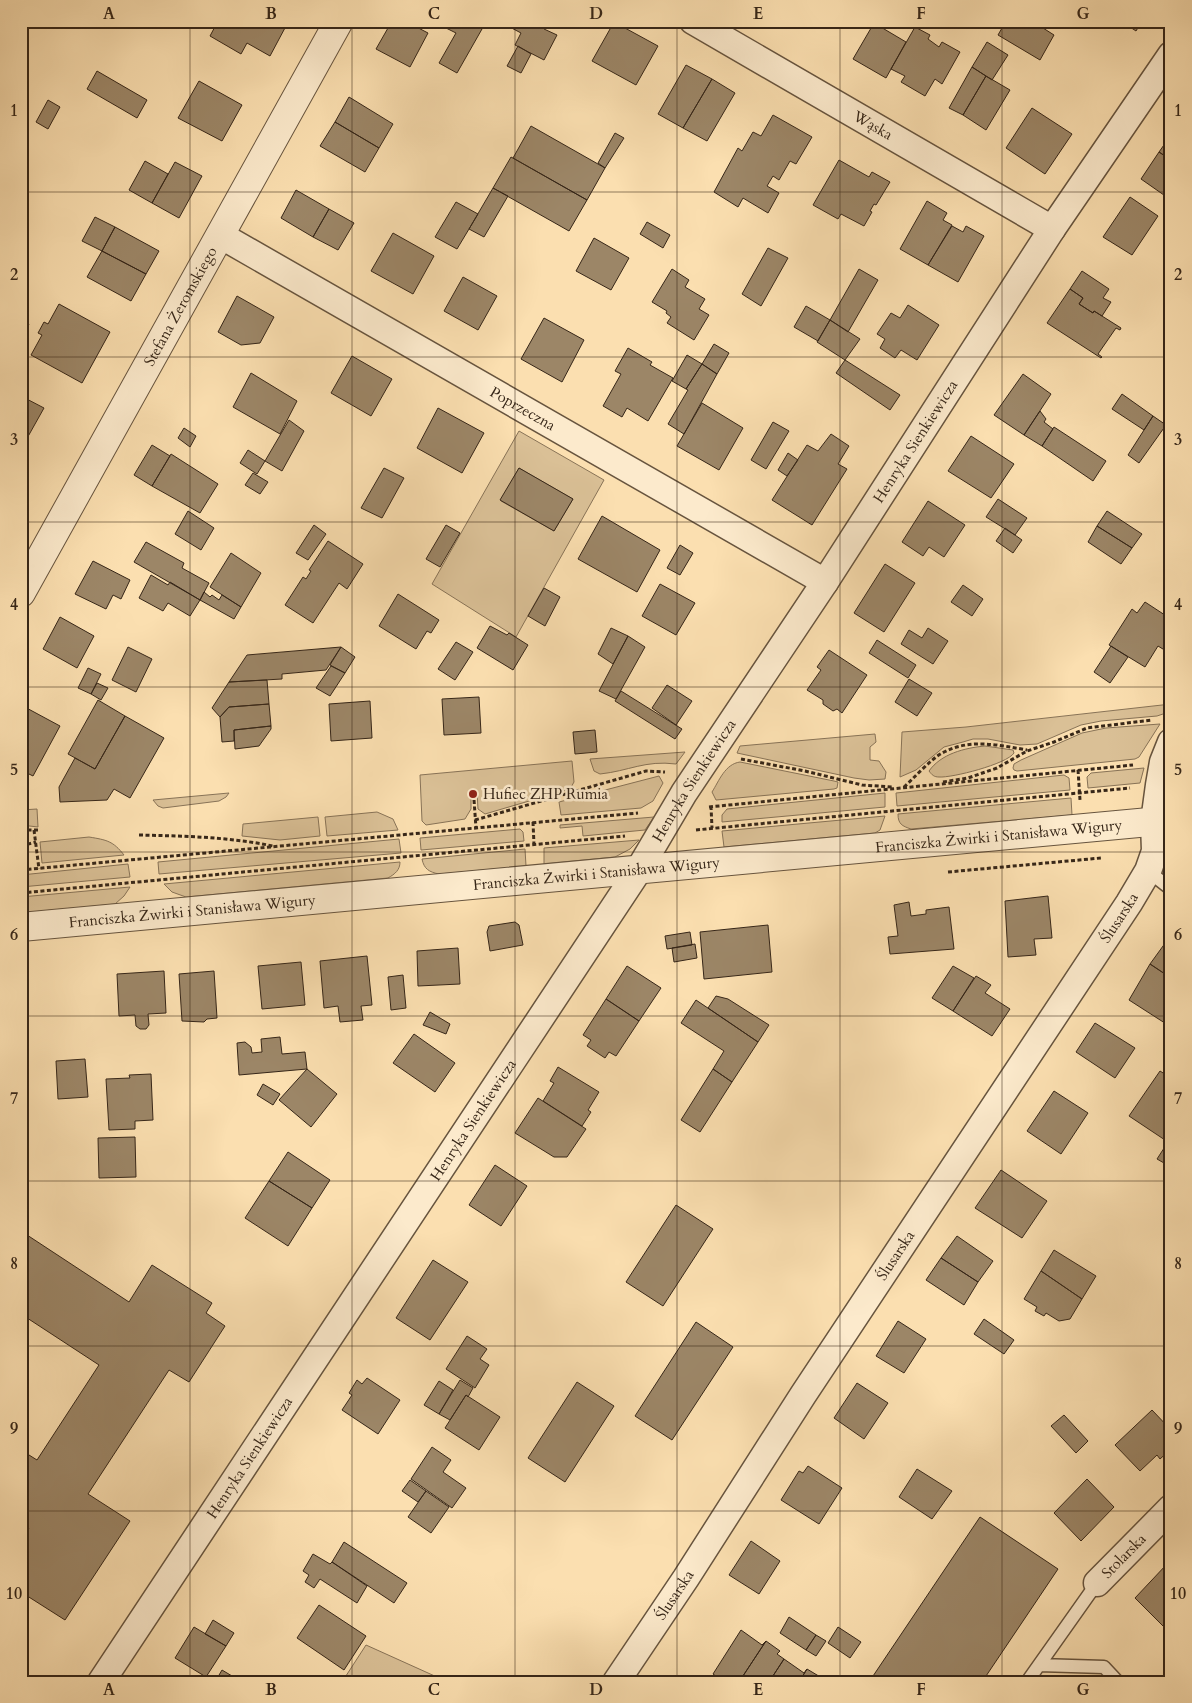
<svg xmlns="http://www.w3.org/2000/svg" width="1192" height="1703" font-family="Cardo,serif">
  <style>
    .green { fill: #dac096; stroke: #887357; fill-rule: evenodd }
    .building { fill: #9c8667; stroke: #362618 }
    .lines { fill: none; stroke-linecap: round; stroke-linejoin: round }
    .service-casing { stroke: #67543e; stroke-width: 15 }
    .minor-casing { stroke: #67543e; stroke-width: 29 }
    .tertiary-casing { stroke: #67543e; stroke-width: 30 }
    .path { stroke: #362618; stroke-width: 3; stroke-dasharray: 4 2.5; stroke-linecap: butt }
    .service { stroke: #fceacc; stroke-width: 12 }
    .minor { stroke: #fceacc; stroke-width: 26 }
    .tertiary { stroke: #fceacc; stroke-width: 28 }
    .grid { fill: none; stroke: #362618; stroke-width: 1; stroke-opacity: 0.55 }
    .poi-dot { fill: #8f2418; stroke: #fceacc; stroke-width: 2 }
    .labels { text-anchor: middle; stroke-width: 5; stroke-linejoin: round; paint-order: stroke }
    .street-label { font-size: 15px; fill: #362618; stroke: #fceacc }
    .poi-label { font-size: 15px; fill: #362618; stroke: #fceacc; text-anchor: start }
    .neatline { fill: none; stroke: #362618; stroke-width: 2 }
    .grid-label { font-size: 16px; text-anchor: middle; font-weight: bold; fill: #362618 }
  </style>
  <rect width="100%" height="100%" fill="#fbdfb0"/>
  <filter id="stains"><feTurbulence type="fractalNoise" baseFrequency=".004" numOctaves="4"/><feColorMatrix values="0 0 0 0 .2 0 0 0 0 .09 0 0 0 0 .02 0 0 0 .5 -.17"/></filter>
  <radialGradient id="worn" r=".72"><stop offset=".6" stop-color="#630" stop-opacity="0"/><stop offset="1" stop-color="#630" stop-opacity=".3"/></radialGradient>
  <path class="green" d="M519,431L604,480L516,637L432,584ZM519,468L573,499L554,531L501,501Z
    M1171,704L1166,713L1157,716L1101,721L1081,725L1037,744L1020,745L988,739H973L963,742L944,747L916,770L900,777L902,732L966,727Z
    M1160,724L1139,757L1135,759L1017,771L1014,770L1013,768L1014,764L1021,760L1082,733L1106,728Z
    M875,734L876,742L870,747V760L879,761L886,772L885,779L869,780L854,778L737,753L740,746Z
    M985,746L1013,750L1014,753C1007,764 952,778 939,777C934,777 932,775 929,771C941,754 964,748 985,746Z
    M685,752L676,764C645,760 629,771 600,774L594,771L590,759Z
    M572,761L574,782L570,789L485,814L478,809L477,791H471V809L465,819L426,825L422,821L420,775Z
    M740,762L834,781L838,782L837,788L834,789L716,800L712,792C719,781 725,764 740,762Z
    M1144,768L1140,783L1088,788L1087,777L1091,773Z
    M1064,775L1069,778L1070,790L897,806L896,793Z
    M659,776L663,783L653,801L641,808L561,815L559,802Z
    M229,793L226,797L219,801L163,808L158,806L153,800Z
    M885,793V807L722,822V815L727,809Z
    M1071,798L1072,815L911,829C902,826 898,824 898,814Z
    M37,809L38,827L21,825V810Z
    M377,812L393,819L398,830L327,836L325,817Z
    M885,816L880,830L875,833L724,847L722,831Z
    M318,817L320,836L280,840L242,836L243,824Z
    M654,817L645,830L583,836L582,826L560,828V825Z
    M520,829L523,832L524,841L421,850L420,838Z
    M89,837C107,840 113,841 124,855L42,863L40,842Z
    M399,839L401,853L159,874L158,862Z
    M639,840L630,849L615,857L544,864V848Z
    M525,849L526,866L439,874C429,872 424,869 422,859Z
    M400,862C400,870 395,874 388,878L186,897L172,892L164,884Z
    M128,864L130,877L21,887V875Z
    M130,887L124,896L115,904L21,913V897Z
    M366,1645L448,1682H342Z"/>
  <path class="building" d="M218,21H277L286,26L270,56L247,43L241,54L210,36Z
    M392,21H405L428,33L410,67L376,49Z
    M447,21H467L482,29L457,73L439,63L456,33L444,27Z
    M467,21H487L482,29Z
    M508,21H548L544,29L557,35L544,60L515,45L521,33L506,25Z
    M1006,21H1032L1054,35L1040,60L998,35Z
    M1121,21H1142L1136,31Z
    M614,22L658,46L636,85L592,61Z
    M874,23L906,42L886,78L853,59Z
    M915,27L930,35L928,39L939,47L942,42L960,52L942,84L935,79L925,96L901,82L905,76L891,69Z
    M987,42L1008,55L992,80L972,67Z
    M518,46L531,54L521,73L507,66Z
    M686,65L712,79L683,128L658,114Z
    M972,67L986,76L963,115L949,108Z
    M97,71L147,100L137,118L87,89Z
    M986,76L1010,90L986,130L963,115Z
    M712,79L735,93L707,141L683,128Z
    M199,81L242,105L222,141L178,118Z
    M349,97L393,124L379,148L335,122Z
    M48,100L60,107L48,129L36,122Z
    M1032,108L1072,134L1045,174L1006,148Z
    M773,115L812,137L796,164L790,161L779,180L773,176L767,186L779,193L768,213L743,198L738,207L714,192L738,148L742,151L753,132L761,136Z
    M335,122L379,148L365,172L320,146Z
    M531,126L605,168L587,200L513,158Z
    M615,133L624,138L605,168L598,163Z
    M1171,135V160L1159,152Z
    M1159,152L1171,160V200L1141,179Z
    M511,157L587,200L569,231L493,188Z
    M839,160L869,177L872,172L890,182L876,205L874,204L870,211L872,212L864,226L841,214L838,219L813,205Z
    M145,161L168,174L152,203L129,190Z
    M175,162L202,176L179,218L152,203Z
    M493,188L508,196L484,237L469,229Z
    M296,190L329,209L313,237L281,218Z
    M1130,197L1158,216L1132,255L1103,237Z
    M927,201L947,213L943,220L952,225L928,265L900,249Z
    M456,202L478,214L457,249L435,237Z
    M329,209L354,223L338,250L313,237Z
    M95,217L115,227L102,251L82,241Z
    M647,222L670,235L663,248L640,234Z
    M952,226L963,232L966,226L984,236L958,282L928,265Z
    M115,227L159,251L146,274L102,251Z
    M393,233L434,256L413,294L371,271Z
    M594,238L629,258L611,290L576,271Z
    M768,248L788,258L761,306L742,294Z
    M102,251L146,274L131,301L87,277Z
    M672,269L689,280L685,287L705,299L699,309L709,315L694,340L667,323L671,317L666,313L667,311L652,302Z
    M859,269L878,280L848,332L830,320Z
    M1082,271L1109,289L1103,298L1111,302L1102,316L1094,311L1093,313L1079,304L1083,298L1070,289Z
    M463,277L497,296L478,330L444,311Z
    M1070,289L1083,298L1079,304L1093,313L1094,311L1121,328L1120,330L1116,328L1098,354L1102,357L1101,358L1047,323Z
    M237,296L274,317L260,343L241,345L218,332Z
    M59,304L110,332L82,383L31,355L42,335L38,333L44,322L48,324Z
    M908,305L939,325L917,360L901,350L895,358L880,348L885,339L877,334L891,313L900,318Z
    M806,306L830,320L818,341L794,327Z
    M544,318L584,340L562,382L521,359Z
    M21,320L29,324L21,338Z
    M830,320L860,339L845,360L817,342Z
    M714,344L729,353L717,374L702,364Z
    M628,348L652,362L650,365L673,378L648,421L627,408L622,417L603,406L621,374L615,371Z
    M687,355L702,364L686,389L672,381Z
    M352,356L392,379L371,416L331,393Z
    M845,360L900,395L890,410L836,373Z
    M702,364L717,374L684,434L668,424L688,390L686,389Z
    M251,373L297,401L280,434L233,407Z
    M1023,374L1051,394L1024,435L994,415Z
    M1122,394L1153,416L1144,430L1112,409Z
    M21,396L44,408L21,449Z
    M702,403L743,428L719,470L677,446Z
    M438,408L484,433L462,473L417,448Z
    M1040,411L1046,419L1044,422L1053,429L1042,446L1024,435Z
    M1153,416L1166,425L1139,463L1128,455Z
    M289,420L304,431L282,471L265,461Z
    M773,422L789,431L766,469L751,460Z
    M1054,427L1106,461L1093,481L1042,446Z
    M184,428L196,436L190,447L178,438Z
    M831,434L849,446L838,464L847,469L812,525L772,500L807,445L818,451Z
    M971,436L1014,464L991,498L948,471Z
    M152,445L170,456L152,486L134,475Z
    M248,450L265,461L257,474L240,463Z
    M788,453L798,460L787,476L778,470Z
    M171,454L218,484L200,513L152,486Z
    M384,468L404,478L382,518L361,508Z
    M519,468L573,499L554,531L500,500Z
    M253,473L268,482L260,494L245,485Z
    M998,499L1027,518L1015,535L986,517Z
    M928,501L965,525L944,557L929,547L923,556L902,542Z
    M188,511L214,528L201,550L175,534Z
    M1107,511L1142,534L1132,548L1097,526Z
    M602,516L660,550L637,592L578,559Z
    M314,525L326,534L308,560L296,553Z
    M446,525L460,533L440,567L426,559Z
    M1097,526L1132,548L1121,564L1088,542Z
    M1005,528L1022,540L1013,553L996,541Z
    M328,541L363,564L347,589L339,583L313,623L285,605L303,577L306,579L311,571L309,570Z
    M146,542L184,563L182,568L209,583L200,600L134,562Z
    M680,545L693,553L680,575L667,568Z
    M231,553L261,573L241,607L210,587Z
    M93,561L130,580L121,599L113,595L106,609L75,594Z
    M885,564L915,583L884,632L854,613Z
    M151,575L168,585L170,582L200,600L190,616L168,603L163,611L139,598Z
    M660,584L695,603L676,635L642,616Z
    M963,585L983,599L972,616L951,602Z
    M544,588L560,597L545,626L528,616Z
    M204,592L210,597L212,595L219,600L222,595L241,607L234,619L200,600Z
    M398,594L439,620L431,633L427,631L416,649L379,626Z
    M1145,602L1171,619V654L1158,646L1145,667L1109,645L1132,609L1137,613Z
    M60,617L94,636L77,668L43,649Z
    M490,626L507,635L509,633L528,645L513,670L477,648Z
    M611,628L628,636L613,664L598,654Z
    M928,628L948,641L933,664L901,644L909,630L922,638Z
    M628,636L645,647L616,699L599,691Z
    M877,640L916,665L908,678L869,653Z
    M456,642L473,652L455,680L438,669Z
    M1111,646L1128,657L1110,683L1094,672Z
    M128,647L152,659L136,692L112,680Z
    M341,647L326,670L282,674V679L229,682L247,655Z
    M341,647L355,657L345,673L330,665Z
    M829,650L867,675L842,713L837,709L833,711L823,704V700L807,690L821,670L817,667Z
    M331,666L345,673L330,696L316,688Z
    M88,668L101,674L91,694L78,688Z
    M909,679L932,693L917,716L895,702Z
    M267,680L269,704L229,707L220,717L212,708L229,682Z
    M97,683L108,688L101,700L91,694Z
    M667,685L692,701L676,725L652,708Z
    M621,691L682,729L675,739L615,701Z
    M479,697L481,733L444,735L442,699Z
    M98,700L125,716L95,769L68,754Z
    M370,701L372,738L331,741L329,704Z
    M269,704L271,726L234,730V741L222,742L220,717L229,707Z
    M21,705L60,726L33,776L21,770Z
    M125,716L164,738L130,798L114,789L107,800L60,802L59,787L75,758L95,769Z
    M271,726V729L259,746L235,749L234,730Z
    M595,730L597,752L575,754L573,732Z
    M1048,896L1052,938L1034,939L1036,955L1008,957L1005,901Z
    M909,902L911,916L926,914V910L949,907L954,949L890,954L888,937L898,936L894,905Z
    M515,922L519,925L523,945L490,951L487,932L489,926Z
    M768,925L772,972L704,979L700,932Z
    M690,932L692,945L667,949L665,936Z
    M1171,935V978L1150,964Z
    M695,944L697,958L674,962L672,948Z
    M458,948L460,984L418,986L417,951Z
    M367,956L372,1005L361,1006L363,1020L340,1022L338,1006L324,1008L320,961Z
    M301,962L305,1005L262,1009L258,966Z
    M1150,964L1171,978V1027L1129,1000Z
    M627,966L661,988L639,1021L606,999Z
    M953,966L974,978L953,1011L932,998Z
    M164,971L166,1013L148,1014L149,1025L146,1029H140L136,1026L135,1015L119,1016L117,974Z
    M214,971L217,1018L207,1019L204,1022L182,1021L179,974Z
    M403,975L406,1008L391,1010L388,977Z
    M976,976L991,985L985,993L1010,1009L992,1036L953,1011Z
    M21,981H24L27,1038L21,1039Z
    M716,996L728,999L769,1025L758,1042L708,1008Z
    M606,999L639,1021L616,1056L609,1052L605,1058L587,1046L591,1040L583,1035Z
    M696,1000L758,1042L732,1082L713,1069L724,1051L681,1023Z
    M430,1012L450,1024L446,1034L423,1025Z
    M1095,1023L1135,1048L1115,1078L1076,1052Z
    M414,1034L455,1063L435,1092L393,1063Z
    M280,1037L282,1054L305,1052L307,1069L239,1075L237,1043L245,1042L251,1047L252,1053L262,1052L261,1039Z
    M85,1059L88,1097L58,1099L56,1061Z
    M558,1067L599,1092L588,1110L591,1112L582,1126L543,1101L554,1083L550,1081Z
    M307,1069L337,1094L311,1127L279,1100Z
    M713,1069L732,1082L700,1132L681,1120Z
    M1160,1071L1171,1078V1144L1129,1116Z
    M151,1074L153,1120L135,1121V1129L109,1130L106,1079L130,1078L129,1075Z
    M263,1084L280,1094L273,1105L257,1095Z
    M1054,1091L1088,1113L1061,1154L1027,1131Z
    M538,1098L586,1129L567,1157H554L515,1133Z
    M135,1137L136,1177L99,1178L98,1138Z
    M1168,1142L1171,1144V1167L1157,1159Z
    M288,1152L330,1180L312,1208L269,1181Z
    M495,1165L527,1186L501,1226L469,1205Z
    M1001,1170L1047,1201L1022,1238L975,1208Z
    M269,1181L312,1208L288,1246L245,1218Z
    M676,1205L713,1229L663,1306L626,1282Z
    M24,1233L129,1302L152,1265L212,1303L206,1313L225,1326L189,1382L169,1370L88,1494L130,1521L65,1620L21,1592V1540L29,1528L21,1524V1450L37,1460L99,1365L21,1314V1237Z
    M957,1236L993,1261L978,1282L941,1258Z
    M1054,1250L1096,1276L1082,1299L1041,1271Z
    M941,1258L978,1282L964,1305L926,1280Z
    M433,1260L468,1282L430,1340L396,1318Z
    M1041,1271L1082,1299L1070,1319L1059,1321L1046,1313L1044,1316L1035,1311L1037,1307L1024,1299Z
    M984,1319L1014,1340L1004,1354L974,1334Z
    M898,1321L926,1339L904,1373L876,1356Z
    M696,1322L733,1347L672,1440L635,1416Z
    M467,1336L487,1349L480,1359L489,1365L475,1388L446,1369Z
    M367,1378L400,1400L378,1434L342,1410L352,1395L349,1393L357,1380L362,1384Z
    M460,1380L473,1388L468,1397L466,1395L450,1420L439,1414Z
    M439,1381L453,1390L439,1414L424,1405Z
    M577,1382L614,1406L565,1482L528,1458Z
    M857,1383L888,1403L864,1439L834,1418Z
    M466,1395L500,1417L479,1450L445,1428Z
    M1152,1410L1171,1430V1449L1160,1459L1157,1455L1140,1471L1115,1445Z
    M1064,1415L1088,1441L1076,1453L1051,1426Z
    M432,1447L451,1460L443,1472L466,1488L452,1508L411,1479Z
    M808,1466L842,1488L819,1524L781,1500L799,1471L803,1473Z
    M917,1469L952,1491L932,1519L899,1497Z
    M1087,1479L1114,1507L1081,1541L1054,1513Z
    M410,1480L426,1491L418,1502L402,1491Z
    M426,1491L449,1507L431,1533L408,1517Z
    M980,1517L1058,1569L982,1682H869Z
    M751,1541L780,1561L759,1594L729,1575Z
    M344,1542L407,1583L394,1603L332,1562Z
    M313,1554L330,1564L332,1562L367,1586L357,1603L320,1579L314,1588L305,1582L309,1575L303,1571Z
    M1167,1564L1171,1567V1624L1166,1629L1135,1598Z
    M319,1605L366,1636L344,1670L297,1638Z
    M789,1617L816,1635L806,1650L780,1633Z
    M213,1620L234,1633L226,1646L205,1634Z
    M194,1627L226,1646L206,1677L175,1658Z
    M838,1627L861,1642L850,1658L828,1643Z
    M741,1630L762,1645L766,1641L739,1682H724L713,1674Z
    M816,1635L826,1641L816,1656L806,1650Z
    M766,1641L780,1651L777,1654L784,1659L769,1682H739Z
    M784,1659L804,1673L807,1669L799,1682H769Z
    M807,1669L822,1678L820,1682H799Z
    M222,1670L242,1682H215Z"/>
  <g class="lines">
    <defs>
      <path id="service" d="M1148,871L1171,889
        M1039,1665L1104,1667L1118,1682
        M1027,1682L1097,1583"/>
      <g id="minor">
        <path id="s1" d="M693,21L1052,229"/>
        <path id="s2" d="M220,235L825,582"/>
        <path id="s3" d="M1097,1583L1171,1508"/>
        <path id="s4" d="M101,1682L638,871L684,793L825,582L1052,229L1171,55"/>
        <path id="s5" d="M616,1682L686,1578L803,1395L1129,903L1148,871L1155,851L1154,822L1159,785L1163,762L1171,742"/>
      </g>
      <g id="tertiary">
        <path id="s6" d="M21,593L339,21"/>
        <path id="s7" d="M21,927L1171,820"/>
      </g>
    </defs>
    <use href="#service" class="service-casing"/>
    <use href="#minor" class="minor-casing"/>
    <use href="#tertiary" class="tertiary-casing"/>
    <path class="path" d="M741,759L805,771L862,785L892,787
      M1078,770L1080,800
      M943,782L968,778L997,768L1027,751L1054,742L1087,728L1152,720
      M904,787C914,778 931,759 942,753C970,738 998,745 1027,750
      M474,800L476,828
      M711,806L712,828
      M709,807L1133,765
      M475,820L646,771L665,772
      M533,822L534,845
      M21,830H40
      M34,830L39,869
      M696,830L1130,788
      M139,835C184,836 229,837 273,846
      M21,846L36,842
      M21,870L638,813
      M948,872L1101,858
      M21,893L625,836"/>
    <use href="#service" class="service"/>
    <use href="#minor" class="minor"/>
    <use href="#tertiary" class="tertiary"/>
  </g>
  <path class="grid" d="M190,21V1682M352,21V1682M515,21V1682M677,21V1682M840,21V1682M1002,21V1682M21,192H1171M21,357H1171M21,522H1171M21,687H1171M21,852H1171M21,1016H1171M21,1181H1171M21,1346H1171M21,1511H1171"/>
  <circle class="poi-dot" cx="473" cy="794" r="5"/>
  <g class="labels">
    <g class="street-label">
      <text dy="5" stroke="none"><textPath href="#s1" startOffset="208">Wąska</textPath></text>
      <text dy="5" stroke="none"><textPath href="#s6" startOffset="328">Stefana Żeromskiego</textPath></text>
      <text dy="5" stroke="none"><textPath href="#s2" startOffset="349">Poprzeczna</textPath></text>
      <text dy="5" stroke="none"><textPath href="#s4" startOffset="1484">Henryka Sienkiewicza</textPath></text>
      <text dy="5" stroke="none"><textPath href="#s4" startOffset="1079">Henryka Sienkiewicza</textPath></text>
      <text dy="5" stroke="none"><textPath href="#s7" startOffset="982">Franciszka Żwirki i Stanisława Wigury</textPath></text>
      <text dy="5" stroke="none"><textPath href="#s7" startOffset="578">Franciszka Żwirki i Stanisława Wigury</textPath></text>
      <text dy="5" stroke="none"><textPath href="#s7" startOffset="172">Franciszka Żwirki i Stanisława Wigury</textPath></text>
      <text dy="5" stroke="none"><textPath href="#s5" startOffset="915">Ślusarska</textPath></text>
      <text dy="5" stroke="none"><textPath href="#s4" startOffset="674">Henryka Sienkiewicza</textPath></text>
      <text dy="5" stroke="none"><textPath href="#s5" startOffset="510">Ślusarska</textPath></text>
      <text dy="5" stroke="none"><textPath href="#s4" startOffset="269">Henryka Sienkiewicza</textPath></text>
      <text dy="5" stroke="none"><textPath href="#s3" startOffset="38">Stolarska</textPath></text>
      <text dy="5" stroke="none"><textPath href="#s5" startOffset="105">Ślusarska</textPath></text>
    </g>
    <g class="poi-label">
      <text x="483" y="799">Hufiec ZHP Rumia</text>
    </g>
  </g>
  <rect width="1192" height="1703" fill="none" stroke="#fbdfb0" stroke-width="55"/>
  <rect x="28" y="28" width="1136" height="1648" class="neatline"/>
  <g class="grid-label">
    <text x="109" y="19">A</text>
    <text x="271" y="19">B</text>
    <text x="434" y="19">C</text>
    <text x="596" y="19">D</text>
    <text x="758" y="19">E</text>
    <text x="921" y="19">F</text>
    <text x="1083" y="19">G</text>
    <text x="14" y="116">1</text>
    <text x="1178" y="116">1</text>
    <text x="14" y="280">2</text>
    <text x="1178" y="280">2</text>
    <text x="14" y="445">3</text>
    <text x="1178" y="445">3</text>
    <text x="14" y="610">4</text>
    <text x="1178" y="610">4</text>
    <text x="14" y="775">5</text>
    <text x="1178" y="775">5</text>
    <text x="14" y="940">6</text>
    <text x="1178" y="940">6</text>
    <text x="14" y="1104">7</text>
    <text x="1178" y="1104">7</text>
    <text x="14" y="1269">8</text>
    <text x="1178" y="1269">8</text>
    <text x="14" y="1434">9</text>
    <text x="1178" y="1434">9</text>
    <text x="14" y="1599">10</text>
    <text x="1178" y="1599">10</text>
    <text x="109" y="1695">A</text>
    <text x="271" y="1695">B</text>
    <text x="434" y="1695">C</text>
    <text x="596" y="1695">D</text>
    <text x="758" y="1695">E</text>
    <text x="921" y="1695">F</text>
    <text x="1083" y="1695">G</text>
  </g>
  <rect width="100%" height="100%" filter="url(#stains)"/>
  <rect width="100%" height="100%" fill="url(#worn)"/>
</svg>
